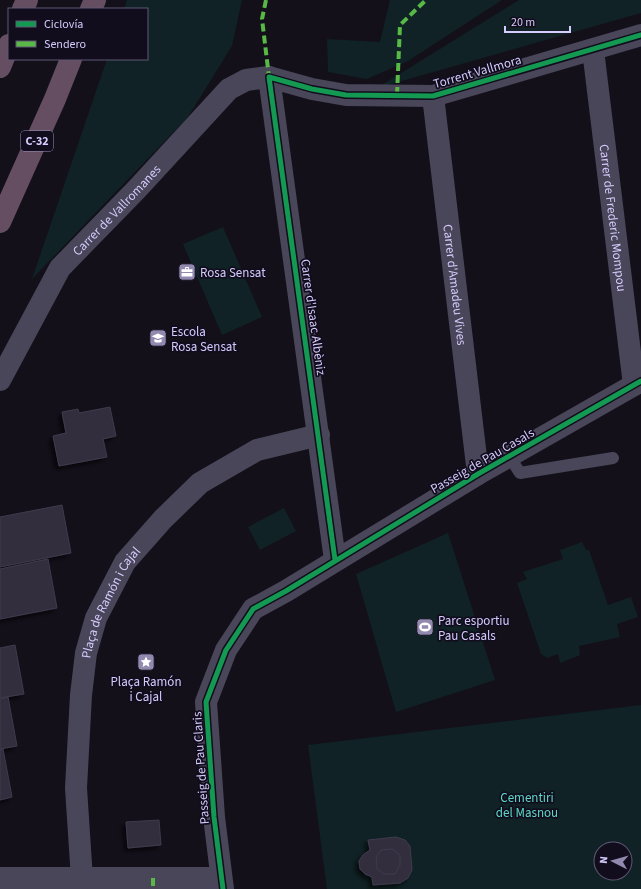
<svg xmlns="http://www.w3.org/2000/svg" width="641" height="889" font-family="'Source Sans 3',sans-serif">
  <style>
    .green { fill: #102225; fill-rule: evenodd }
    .building { fill: #312e3c; stroke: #403a4e; filter: url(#shadow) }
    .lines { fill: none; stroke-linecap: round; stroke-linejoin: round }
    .lane { stroke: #49465a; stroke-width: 12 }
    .street { stroke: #49465a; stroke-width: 22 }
    .highway { stroke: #654e62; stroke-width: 22 }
    .quiet { stroke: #58b947; stroke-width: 4; stroke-dasharray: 8 4; stroke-linecap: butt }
    .cycleway-casing { stroke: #110d1d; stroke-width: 8 }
    .cycleway { stroke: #139951; stroke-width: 5 }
    .labels { text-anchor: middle; stroke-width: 3.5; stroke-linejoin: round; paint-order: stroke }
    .shield { fill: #110d1d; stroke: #9b92ba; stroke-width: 1 }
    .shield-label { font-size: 12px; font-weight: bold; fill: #d6cbfd }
    .street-label { font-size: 13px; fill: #d6cbfd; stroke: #110d1d }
    .poi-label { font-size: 13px; fill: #d6cbfd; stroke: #110d1d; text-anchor: start }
    .park-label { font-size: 13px; fill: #5cd8c7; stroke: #110d1d }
  </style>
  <defs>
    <filter id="shadow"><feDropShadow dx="-3.5" dy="3.5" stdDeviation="2" flood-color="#0009"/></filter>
  </defs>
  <rect width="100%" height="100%" fill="#13101a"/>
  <path class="green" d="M127,0H242L232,46L188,117L32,279L107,59H147V9H124Z
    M390,0H502L408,61L367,79L328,72L327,39L380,42Z
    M519,0H641V13L377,88Z
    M223,227L262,317L222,335L183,244Z
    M284,508L296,531L260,550L248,527Z
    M448,533L495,680L396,712L356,574Z
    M582,542L586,550H589L608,605L631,597L638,617L617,624L620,637L579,646L580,655L560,663L558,654L547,658L541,654L517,583L527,579L523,572L563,559L560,550Z
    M641,705V889H327L308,745ZM601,849H625V873H601Z"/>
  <path class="building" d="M110,407L116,436L103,439L107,457L59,466L53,436L66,433L62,412L78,409L79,413Z
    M62,505L71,553L0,567V517Z
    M48,559L57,608L0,619V569Z
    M15,645L24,694L0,698V648Z
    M8,697L17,746L0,749V699Z
    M3,749L12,797L0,800V750Z
    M159,820L161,845L128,848L126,822Z
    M396,837L405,840L410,846L412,870L408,878L400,883L373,885L372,877L365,874L360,869L359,861L363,855L370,850L368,840Z
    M392,849L400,855V865L395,874H384L377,869L376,857L381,850Z"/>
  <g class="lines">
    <path class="lane" d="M509,456L520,473L613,458"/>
    <g class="street">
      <path id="s1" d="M593,50L634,385"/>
      <path d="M269,77L335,560"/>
      <path id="s2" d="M433,96L478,474"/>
      <path id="s3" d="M0,380L60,268L137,189L229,89L246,80L269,77L312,89L346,95L433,96L641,35"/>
      <path d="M0,878H221"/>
      <path id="s4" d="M82,879L76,788L81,695L86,653L96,618L125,562L163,519L200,483L257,450L319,435"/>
      <path d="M223,889L214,817L206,702L226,650L253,609L286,591L478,474L641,381"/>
    </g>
    <path class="highway" d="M23,9L27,0
      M91,9L95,0
      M0,67L9,45
      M0,222L55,99L71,59"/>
    <path class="quiet" d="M266,0L262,19L269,77
      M397,95L400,25L426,0
      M153,878V889"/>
    <defs>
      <path id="cycleway" d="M335,560L269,77L312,89L346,95L433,96L641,35
        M223,889L214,817L206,702L226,650L253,609L286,591L478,474L641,381"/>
    </defs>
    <use href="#cycleway" class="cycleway-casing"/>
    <use href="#cycleway" class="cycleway"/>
  </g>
  <defs>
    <symbol id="office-square" viewBox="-11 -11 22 22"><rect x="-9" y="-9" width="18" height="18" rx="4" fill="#928aae" stroke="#110d1d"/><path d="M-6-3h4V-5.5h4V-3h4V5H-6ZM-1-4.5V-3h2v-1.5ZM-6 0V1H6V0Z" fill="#fff"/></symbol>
    <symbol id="school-square" viewBox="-11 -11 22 22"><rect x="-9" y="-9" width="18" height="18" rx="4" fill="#928aae" stroke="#110d1d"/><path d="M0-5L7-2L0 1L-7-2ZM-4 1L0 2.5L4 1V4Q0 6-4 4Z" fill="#fff"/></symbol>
    <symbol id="stadium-square" viewBox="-11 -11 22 22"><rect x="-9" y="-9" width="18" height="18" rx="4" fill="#928aae" stroke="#110d1d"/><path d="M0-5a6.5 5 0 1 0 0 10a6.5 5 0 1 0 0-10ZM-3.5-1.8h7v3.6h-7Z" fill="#fff"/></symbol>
    <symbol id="sight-square" viewBox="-11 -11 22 22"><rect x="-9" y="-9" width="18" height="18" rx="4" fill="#928aae" stroke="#110d1d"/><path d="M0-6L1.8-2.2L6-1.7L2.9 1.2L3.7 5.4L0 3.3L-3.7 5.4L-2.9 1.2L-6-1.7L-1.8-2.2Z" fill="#fff"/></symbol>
  </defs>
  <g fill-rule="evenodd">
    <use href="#office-square" x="177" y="262" width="20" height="20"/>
    <use href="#school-square" x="148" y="328" width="20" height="20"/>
    <use href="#stadium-square" x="415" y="617" width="20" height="20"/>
    <use href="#sight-square" x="136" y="652" width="20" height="20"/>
  </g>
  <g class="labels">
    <rect class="shield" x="21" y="131" width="32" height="20" rx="3"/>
    <g class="shield-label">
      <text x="37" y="145">C-32</text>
    </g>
    <g class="street-label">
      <text transform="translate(477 71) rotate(-16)" y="5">Torrent Vallmora</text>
      <text dy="5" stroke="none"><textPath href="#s3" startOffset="208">Carrer de Vallromanes</textPath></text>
      <text dy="5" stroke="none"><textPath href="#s1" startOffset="169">Carrer de Frederic Mompou</textPath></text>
      <text dy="5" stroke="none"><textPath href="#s2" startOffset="190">Carrer d'Amadeu Vives</textPath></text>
      <text transform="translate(314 317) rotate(82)" y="5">Carrer d'Isaac Albèniz</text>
      <text transform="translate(482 460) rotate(-30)" y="5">Passeig de Pau Casals</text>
      <text dy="5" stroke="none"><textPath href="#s4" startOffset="283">Plaça de Ramón i Cajal</textPath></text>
      <text transform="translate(200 768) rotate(-94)" y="5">Passeig de Pau Claris</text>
    </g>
    <g class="poi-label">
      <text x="200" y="277">Rosa Sensat</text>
      <text x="171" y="336">Escola<tspan x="171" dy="15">Rosa Sensat</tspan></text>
      <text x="438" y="625">Parc esportiu<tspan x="438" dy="15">Pau Casals</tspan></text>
      <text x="146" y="686" text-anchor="middle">Plaça Ramón<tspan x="146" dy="15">i Cajal</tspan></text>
    </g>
    <g class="park-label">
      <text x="527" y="802">Cementiri<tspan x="527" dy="15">del Masnou</tspan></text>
    </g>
  </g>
  <rect x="8" y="8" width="140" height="52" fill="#110d1d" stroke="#605977"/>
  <rect x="16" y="21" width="20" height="6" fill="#139951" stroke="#605977"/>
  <text x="44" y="28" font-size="12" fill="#d6cbfd">Ciclovía</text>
  <rect x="16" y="41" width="20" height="6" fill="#58b947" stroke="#605977"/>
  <text x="44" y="48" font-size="12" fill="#d6cbfd">Sendero</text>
  <g transform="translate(613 861) rotate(276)"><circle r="19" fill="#110d1d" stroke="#605977"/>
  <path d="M0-3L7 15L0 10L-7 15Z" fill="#928aae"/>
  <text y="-6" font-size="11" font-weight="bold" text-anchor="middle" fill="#d6cbfd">N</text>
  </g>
  <path d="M505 26v6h65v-6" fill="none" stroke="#d6cbfd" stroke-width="2"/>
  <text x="511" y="26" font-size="12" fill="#d6cbfd" stroke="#110d1d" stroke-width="3" paint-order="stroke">20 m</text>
</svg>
